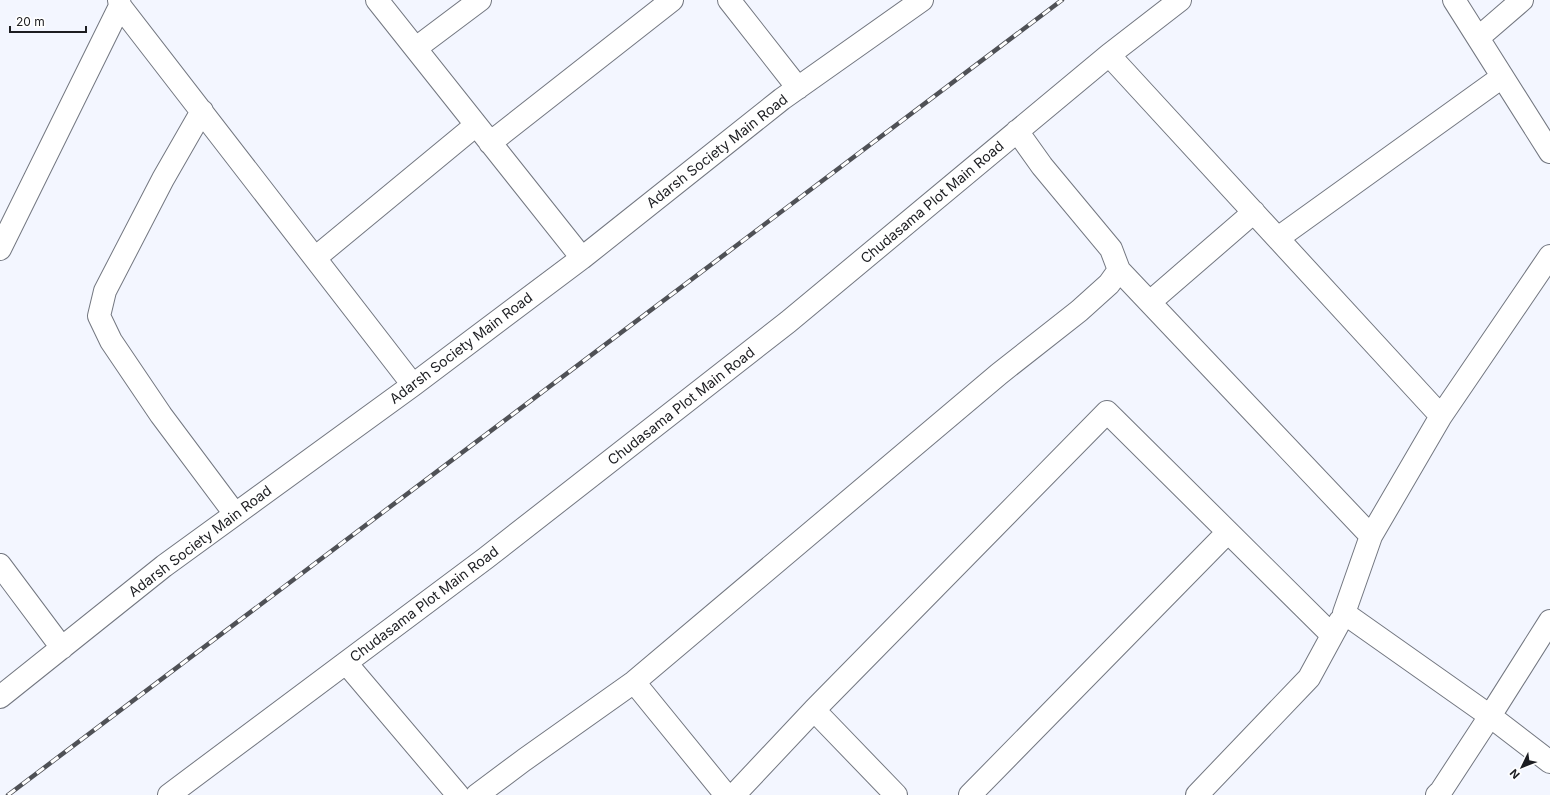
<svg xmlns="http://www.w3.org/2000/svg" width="1550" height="795" font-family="Inter,sans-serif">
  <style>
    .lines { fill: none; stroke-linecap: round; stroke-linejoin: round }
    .minor-casing { stroke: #737780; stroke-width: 24 }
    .minor { stroke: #fff; stroke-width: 22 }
    .rail-casing { stroke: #4f5156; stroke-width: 4.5 }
    .rail { stroke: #fff; stroke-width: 3; stroke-dasharray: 9; stroke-linecap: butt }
    .labels { text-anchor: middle; stroke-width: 4; stroke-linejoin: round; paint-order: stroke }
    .street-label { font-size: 14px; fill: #1c1d21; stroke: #fff }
  </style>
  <rect width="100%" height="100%" fill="#f3f6ff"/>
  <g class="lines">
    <defs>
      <path id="minor" d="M377,0L582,258
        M729,0L798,88
        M1454,0L1550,152
        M120,6L413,385
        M1478,38L1522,0
        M416,48L480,0
        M1109,55L1441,416L1371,536L1119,270
        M202,111L163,179L105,291L99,316L111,341L161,415L235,514
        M490,143L672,0
        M1278,238L1502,77
        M0,249L120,6L119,0
        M315,258L476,125
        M1150,302L1254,212
        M1441,416L1550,256
        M1371,536L1344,613L1490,716L1550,621
        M0,565L62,648
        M346,663L458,795
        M634,682L726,795
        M0,697L164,566L413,385L582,258L782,99L922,0
        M814,710L1107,412L1332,635
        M169,795L486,558L788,322L1109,55L1180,0
        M477,795L524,760L634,682L999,374L1079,311L1109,284L1119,270L1111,249L1042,166L1017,131
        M734,795L814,710L896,795
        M970,795L1228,532
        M1197,795L1309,678L1340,621
        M1437,795L1441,791L1490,716L1550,762"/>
    </defs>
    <use href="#minor" class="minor-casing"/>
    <use href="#minor" class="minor"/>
    <defs>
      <path id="rail" d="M8,795L1062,0"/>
    </defs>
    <use href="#rail" class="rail-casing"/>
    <use href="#rail" class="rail"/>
  </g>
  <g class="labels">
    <g class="street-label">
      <text transform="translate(717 151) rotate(-38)" y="5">Adarsh Society Main Road</text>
      <text transform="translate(932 202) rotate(-40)" y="5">Chudasama Plot Main Road</text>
      <text transform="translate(461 348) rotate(-37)" y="5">Adarsh Society Main Road</text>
      <text transform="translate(681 406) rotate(-38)" y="5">Chudasama Plot Main Road</text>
      <text transform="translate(200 541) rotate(-37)" y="5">Adarsh Society Main Road</text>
      <text transform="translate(424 604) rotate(-37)" y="5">Chudasama Plot Main Road</text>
    </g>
  </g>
  <g transform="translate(1522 767) rotate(227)" stroke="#ffffff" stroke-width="3" paint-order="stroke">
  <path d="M0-3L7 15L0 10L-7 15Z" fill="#1c1d21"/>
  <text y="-6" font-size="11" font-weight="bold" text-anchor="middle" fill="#1c1d21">N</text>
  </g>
  <path d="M10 26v6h76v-6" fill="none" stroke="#1c1d21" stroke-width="2"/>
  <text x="16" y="26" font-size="12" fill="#1c1d21" stroke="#ffffff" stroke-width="3" paint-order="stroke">20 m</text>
</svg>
